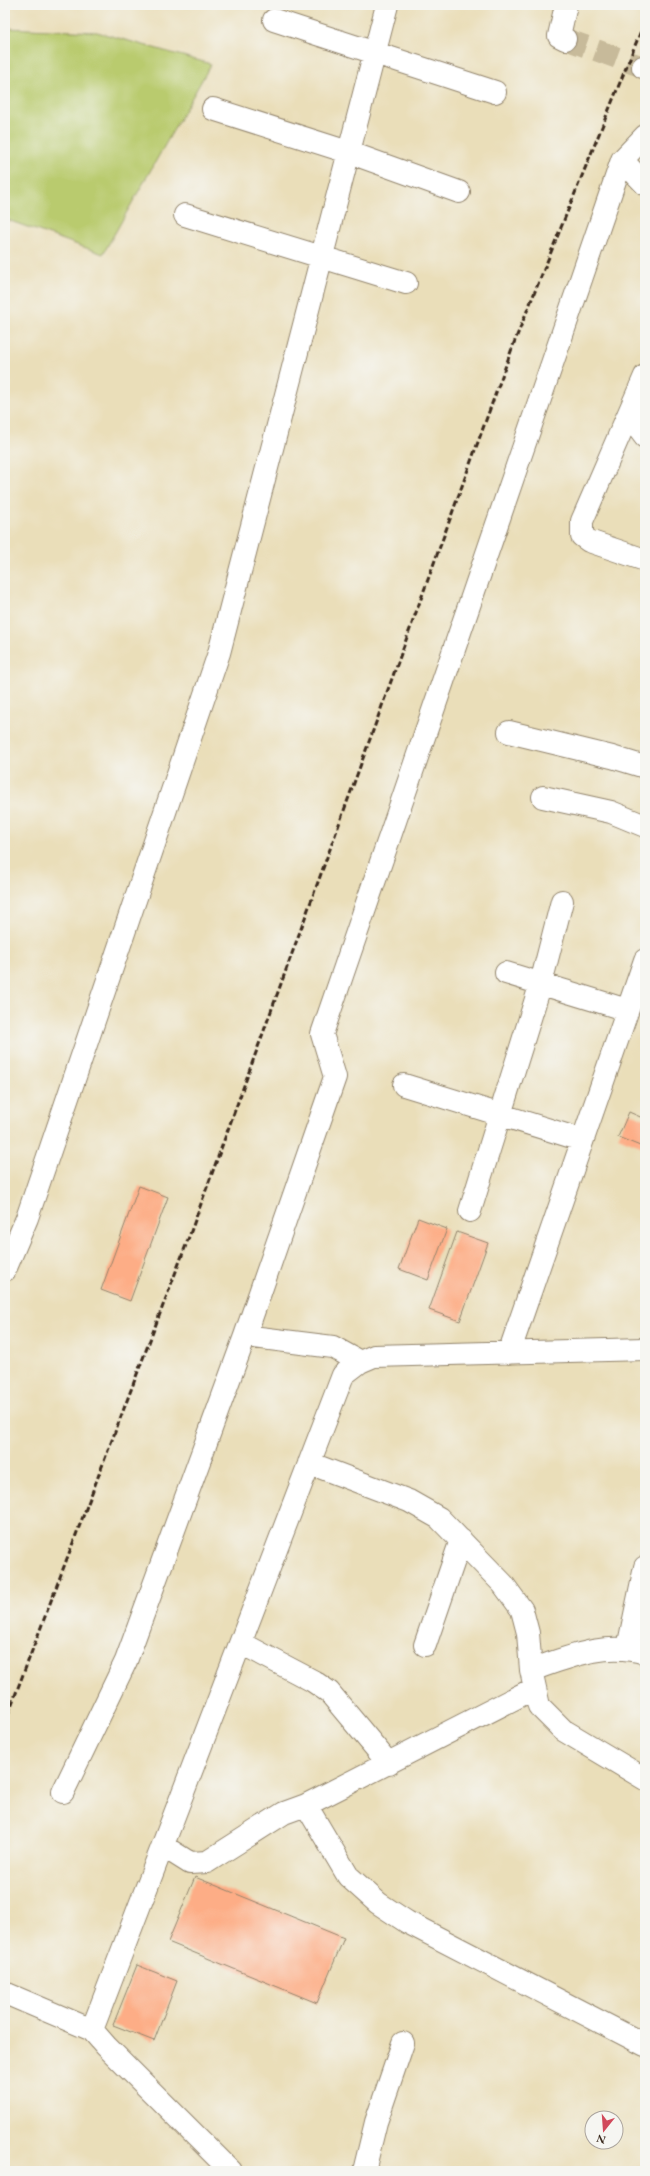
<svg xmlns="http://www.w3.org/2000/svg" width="650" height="2176" font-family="'EB Garamond',serif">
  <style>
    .green { fill: #b9cb6e; stroke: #7a7a46 }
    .building { fill: #fdad86 }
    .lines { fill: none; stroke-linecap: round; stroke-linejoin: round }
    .minor-tunnel { stroke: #c7ba9a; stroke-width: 22; stroke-dasharray: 22 11; stroke-linecap: butt }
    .minor-casing { stroke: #92846c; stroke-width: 24 }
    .minor { stroke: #fff; stroke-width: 22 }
    .rail { stroke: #3b2a1e; stroke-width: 3; stroke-dasharray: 6 3; stroke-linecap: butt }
  </style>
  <rect width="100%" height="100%" fill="#f6f6f2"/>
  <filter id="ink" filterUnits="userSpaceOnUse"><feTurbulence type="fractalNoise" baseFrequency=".025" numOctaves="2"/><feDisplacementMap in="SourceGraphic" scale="8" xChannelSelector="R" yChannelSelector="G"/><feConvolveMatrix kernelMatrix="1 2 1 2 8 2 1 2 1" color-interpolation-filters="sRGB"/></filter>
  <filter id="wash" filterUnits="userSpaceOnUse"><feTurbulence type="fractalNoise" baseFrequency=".012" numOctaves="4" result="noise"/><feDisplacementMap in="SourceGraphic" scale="16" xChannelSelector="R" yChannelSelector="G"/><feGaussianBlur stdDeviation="0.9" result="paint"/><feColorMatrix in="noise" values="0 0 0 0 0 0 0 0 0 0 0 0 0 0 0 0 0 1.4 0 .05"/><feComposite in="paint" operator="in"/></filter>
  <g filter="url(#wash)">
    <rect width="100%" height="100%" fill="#eadeb9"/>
    <path class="green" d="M5,28L97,32L211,64L103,254L5,219Z"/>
    <g id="blocks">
      <path class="building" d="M629,1112L645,1119V1148L618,1137Z
        M139,1186L168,1197L130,1301L101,1290Z
        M418,1218L447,1229L428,1280L399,1269Z
        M457,1232L488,1243L460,1321L429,1310Z
        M195,1877L344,1938L317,2003L168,1942Z
        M137,1965L177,1981L154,2041L113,2025Z"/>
    </g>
  </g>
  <g filter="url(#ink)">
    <use href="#blocks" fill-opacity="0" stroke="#92846c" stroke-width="1"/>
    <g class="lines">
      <path class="minor-tunnel" d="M565,39L643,67"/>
      <defs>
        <path id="minor" d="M274,20L495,92
          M565,39L559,36L566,5
          M643,67H645
          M213,109L348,152L459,192
          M645,136L622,160L645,184
          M185,215L406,283
          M645,376L582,521V536L589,541L645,560
          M629,416L645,437
          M509,732L612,757L645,767
          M543,797L611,812L645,826
          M506,973L627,1010
          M404,1085L582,1140
          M470,1211L541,983L562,901
          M5,1270L27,1218L219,653L387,5
          M245,1336L333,1347L360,1362
          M509,1353L645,960
          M309,1463L409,1501L439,1518L503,1584L522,1610L528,1633L531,1670L539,1706L563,1730L645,1779
          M241,1643L313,1681L329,1692L389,1764
          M425,1645L461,1540
          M628,1648L645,1567
          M531,1670C569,1657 605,1641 645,1653
          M63,1792L126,1661L245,1336L335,1077L322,1034L622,160
          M306,1805L535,1688
          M163,1846L190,1863L207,1862L284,1813L306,1805L348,1876L378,1903L407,1922L645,2045
          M5,1993L92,2030L343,1375L360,1362L374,1356L645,1349
          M92,2030L106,2046L231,2171
          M364,2171L376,2122L403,2043"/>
      </defs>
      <use href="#minor" class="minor-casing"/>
      <use href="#minor" class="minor"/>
      <path class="rail" d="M5,1722L186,1245L514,343L645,21"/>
    </g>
  </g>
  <rect width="650" height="2176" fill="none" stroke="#f6f6f2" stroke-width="20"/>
  <g transform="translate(604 2130) rotate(197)"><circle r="19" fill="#f6f6f2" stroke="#aba49d"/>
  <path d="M0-3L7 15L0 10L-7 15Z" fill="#d1495b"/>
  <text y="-6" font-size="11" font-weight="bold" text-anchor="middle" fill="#3b2a1e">N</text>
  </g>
</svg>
